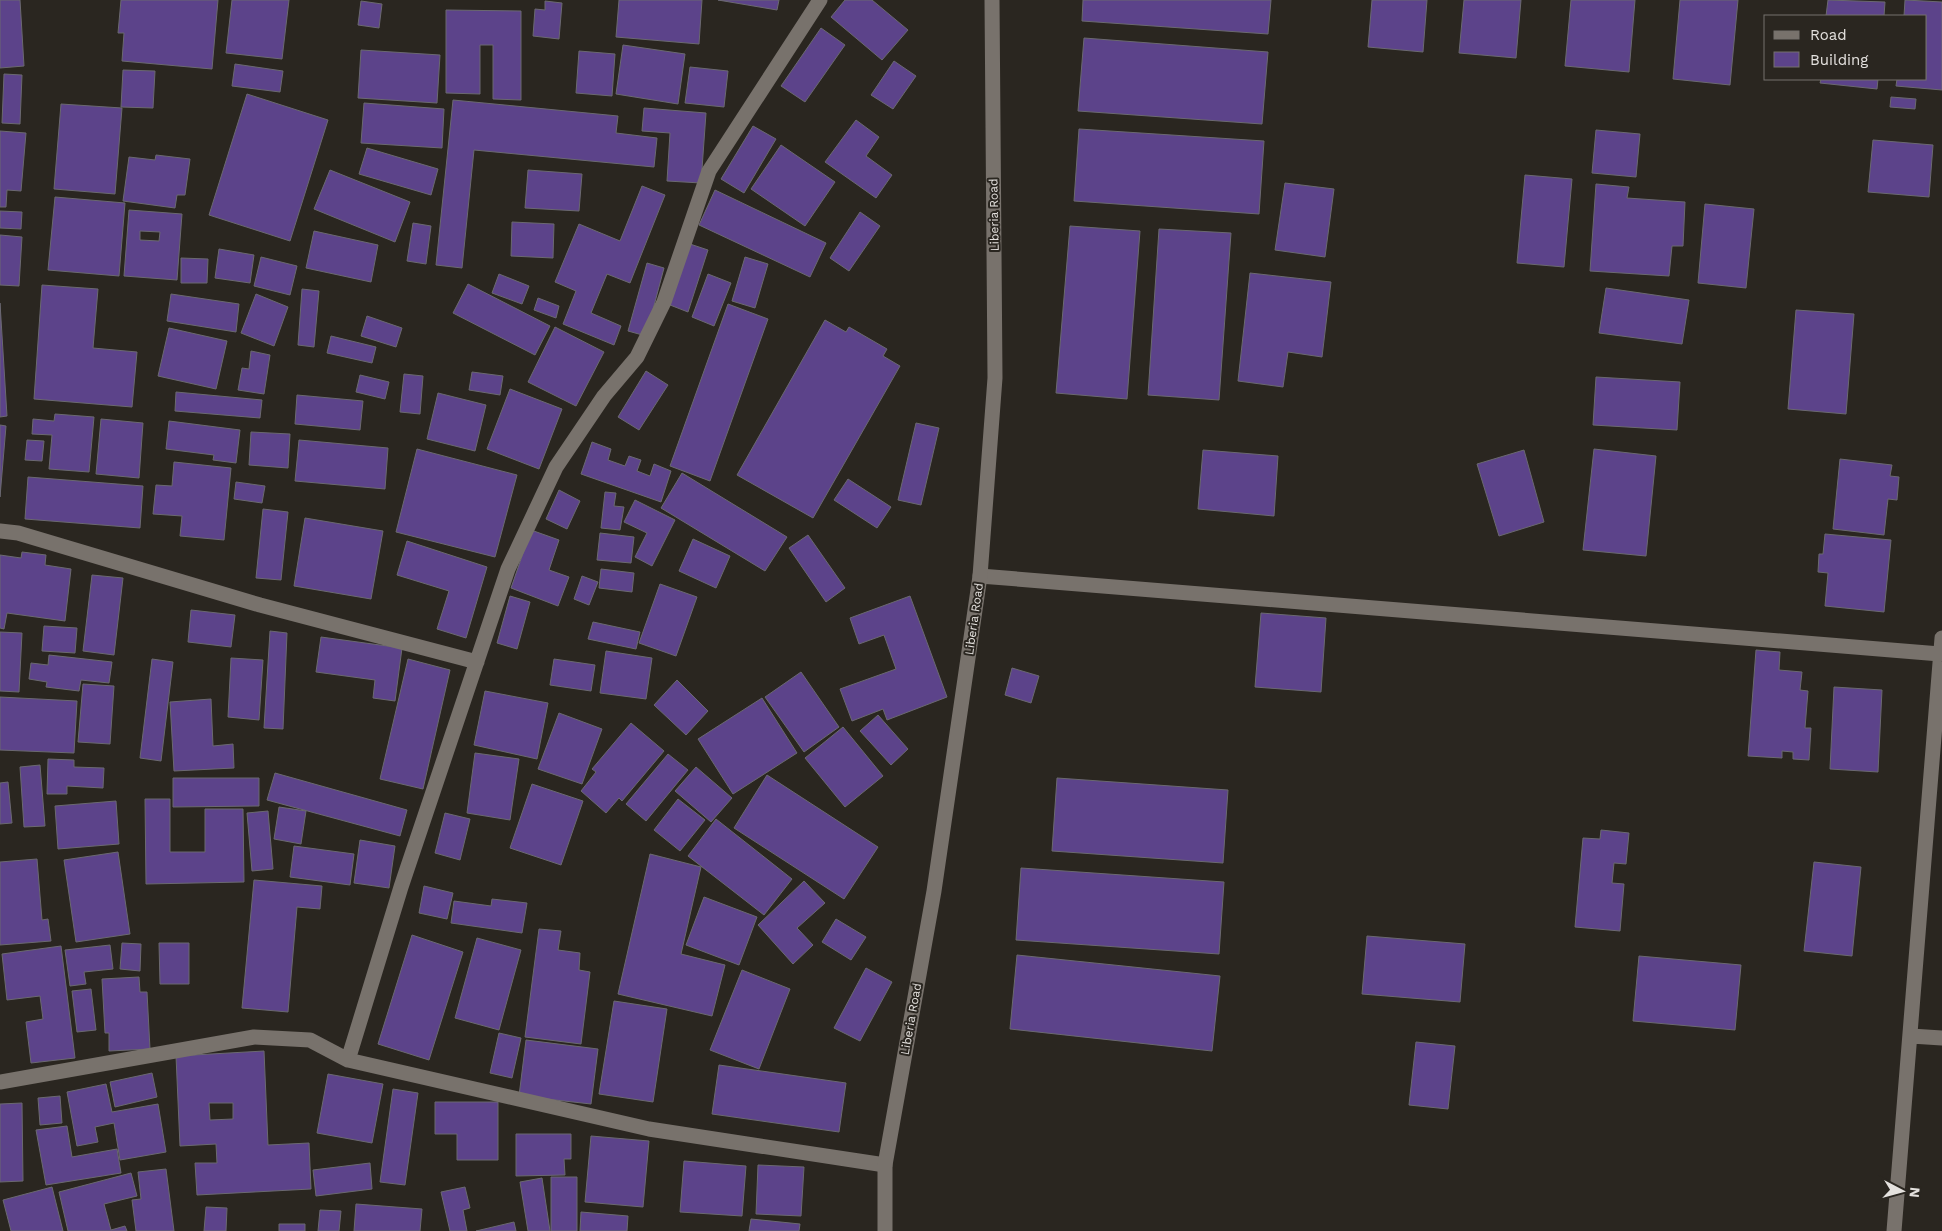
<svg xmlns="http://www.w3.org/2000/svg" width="1942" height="1231" font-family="'Work Sans',sans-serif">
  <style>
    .building { fill: #5c438a; stroke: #6b6970; fill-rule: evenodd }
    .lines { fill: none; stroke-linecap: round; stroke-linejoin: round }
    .street { stroke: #78726c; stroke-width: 15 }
    .secondary { stroke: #78726c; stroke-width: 15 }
    .labels { text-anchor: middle; stroke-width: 4; stroke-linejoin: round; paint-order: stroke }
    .street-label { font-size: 12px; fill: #e4e1de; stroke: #2a2620 }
  </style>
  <rect width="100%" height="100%" fill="#2a2620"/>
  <path class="building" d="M0,0H20L24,66L0,68Z
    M121,0H218L212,69L122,61L124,33H118Z
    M232,0H289L282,59L226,53Z
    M619,0H702L699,44L616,37Z
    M718,0H779L777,10Z
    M845,0H872L908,30L882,60L831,17Z
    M1083,0H1271L1268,34L1082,21Z
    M1372,0H1427L1423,52L1368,47Z
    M1464,0H1521L1516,58L1459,53Z
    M1571,0H1635L1629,72L1565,66Z
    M1680,0H1738L1730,85L1673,79Z
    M1828,0L1885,2L1884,16H1826Z
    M1905,0L1942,2V90L1896,86L1897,79H1926V16H1904Z
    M361,1L382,4L379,28L358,25Z
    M545,1L562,3L559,39L533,36L535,9L545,10Z
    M446,10L521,11V100L493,99V45H480V94L446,93Z
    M821,28L845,45L805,102L781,86Z
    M1084,38L1268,52L1262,124L1078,111Z
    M623,45L685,54L678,104L616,94Z
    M361,50L440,55L437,103L358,98Z
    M579,51L615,54L612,96L576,93Z
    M894,61L916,76L893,109L871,95Z
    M235,64L283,71L280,92L232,86Z
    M690,67L728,71L724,107L685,103Z
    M123,70L155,71L153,108L121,107Z
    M4,74L22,75L20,124L2,123Z
    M1821,79H1878L1877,89L1820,83Z
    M247,94L328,120L290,241L209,215Z
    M1891,97L1916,99L1915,109L1890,107Z
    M453,100L618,116L616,133L657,138L654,167L474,150L462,268L436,265Z
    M364,103L444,109L442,148L361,143Z
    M61,104L122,108L115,194L54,189Z
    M644,108L706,113L701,183L667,181L670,133L642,131Z
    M856,120L879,137L866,156L892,175L876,198L825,162Z
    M753,126L776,139L744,193L721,179Z
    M1079,129L1264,141L1259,214L1074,201Z
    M1596,130L1640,134L1636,177L1592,173Z
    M0,131L26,133L21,191L7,190L6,207H0Z
    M1873,140L1933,145L1929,197L1868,192Z
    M781,145L835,182L805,226L751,189Z
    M367,148L438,169L431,195L359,174Z
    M156,155L190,159L185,195H177L175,208L123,201L129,157L155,160Z
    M330,170L410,202L395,242L314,209Z
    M528,170L582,174L579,211L525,208Z
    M1525,175L1572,179L1564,267L1517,263Z
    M1285,183L1334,189L1325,257L1275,250Z
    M1596,184L1629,187L1627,198L1685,202L1683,246H1672L1669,276L1590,271Z
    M642,186L665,195L630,283L607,274L591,313L621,326L614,345L563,324L576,291L555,282L579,224L620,241Z
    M715,190L826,243L810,277L699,225Z
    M55,197L125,203L119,276L48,270Z
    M1705,204L1754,209L1746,288L1698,283Z
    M129,210L182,214L177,280L124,276ZM140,231L160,232L159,241L140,240Z
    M0,211L22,212L21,229L0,228Z
    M860,212L880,226L849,271L830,258Z
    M512,222L554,224L553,258L511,256Z
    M413,223L431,226L426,264L407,261Z
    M1070,226L1140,231L1127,399L1056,393Z
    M1159,229L1231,233L1219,400L1148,395Z
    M314,231L378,245L371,282L306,268Z
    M0,235L22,237L19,286L0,285Z
    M690,244L708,250L688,312L670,305Z
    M219,249L254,255L250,283L215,278Z
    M261,257L297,266L290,295L254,286Z
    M745,257L768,264L755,308L732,301Z
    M181,258L208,259L207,283H181Z
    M647,263L664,268L646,336L628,331Z
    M1250,273L1331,282L1322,357L1288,352L1283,387L1238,381Z
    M499,274L529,286L522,304L492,293Z
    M708,274L731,283L714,326L692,317Z
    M468,284L550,326L535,355L453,313Z
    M42,285L98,289L93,348L137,352L132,407L34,399Z
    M1606,288L1689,300L1682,344L1599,333Z
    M302,289L319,291L314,347L298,345Z
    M171,294L239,304L236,332L167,321Z
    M256,294L288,307L274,346L241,333Z
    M538,298L559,306L556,318L534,310Z
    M0,303L7,416L0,417Z
    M728,304L768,319L710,481L670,466Z
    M1796,310L1854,314L1846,414L1788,409Z
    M367,316L402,328L396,347L361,336Z
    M825,320L846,332L849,327L887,349L883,356L900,366L813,518L737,475Z
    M555,327L604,352L576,406L528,382Z
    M169,328L227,341L216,389L158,376Z
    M331,336L376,347L372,363L327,353Z
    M251,351L270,355L264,394L238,390L242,368L249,369Z
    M646,371L668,385L639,430L618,417Z
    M472,372L503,376L500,395L469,390Z
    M404,374L423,376L420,414L400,412Z
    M360,375L389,382L385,399L356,392Z
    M1596,377L1680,382L1677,430L1593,425Z
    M510,389L562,409L539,469L487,449Z
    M176,392L262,400L260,418L175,411Z
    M438,393L486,405L475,451L427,439Z
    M297,395L363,401L360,430L295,424Z
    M55,414L94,417L89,472L49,469L52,435L32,434L33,419L54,421Z
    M101,419L143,423L139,478L96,474Z
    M169,421L240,430L236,463L213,460L214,455L166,449Z
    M916,423L939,428L921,505L898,500Z
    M0,425L6,426L0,497Z
    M251,432L290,434L288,468L249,465Z
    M27,440L44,441L42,461L25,460Z
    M299,440L388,448L385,489L295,481Z
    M592,442L611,449L608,460L625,466L629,456L641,460L637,471L650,476L654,464L671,471L661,502L581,474Z
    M417,449L517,475L495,557L396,532Z
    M1594,449L1656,456L1646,556L1583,550Z
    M1203,450L1278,456L1274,516L1198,509Z
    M1524,450L1544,522L1499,536L1477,464Z
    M1840,459L1892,465L1890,476L1899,477L1897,500L1888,499L1884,535L1833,529Z
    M174,462L231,468L224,540L180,536L182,516L153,514L156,485L172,486Z
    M682,473L787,537L765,571L661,508Z
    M28,477L143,486L140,528L25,519Z
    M848,479L891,507L877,528L834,500Z
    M236,482L265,486L262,503L234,499Z
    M559,490L580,501L567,529L546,519Z
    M605,492L616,493L614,506L624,507L620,530L601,528Z
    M635,500L675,520L652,566L635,557L647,533L624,522Z
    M263,509L288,512L281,580L256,578Z
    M305,518L383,531L371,599L294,586Z
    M531,530L559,540L549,570L569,577L558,606L511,588Z
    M600,533L634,537L631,563L597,560Z
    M1825,534L1891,540L1884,612L1825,606L1828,573L1818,572L1819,554H1823Z
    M808,535L845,588L826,602L789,548Z
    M693,539L730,556L716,588L679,571Z
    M407,541L487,567L466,638L437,629L449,591L397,575Z
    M22,552L46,555L45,565L71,569L65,621L7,613L4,629L0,628V555L21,558Z
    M601,569L634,573L632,592L599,588Z
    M92,575L123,578L114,655L83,651Z
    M582,576L598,582L589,605L574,599Z
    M660,584L697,597L676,656L639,643Z
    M510,596L530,602L517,649L497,643Z
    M910,596L947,697L887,720L883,709L852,721L840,689L896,669L884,635L859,644L850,618Z
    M191,610L235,615L231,647L188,642Z
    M1261,613L1326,618L1321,692L1255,687Z
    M593,622L640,632L636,649L588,639Z
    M44,626L77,628L75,653L42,651Z
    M270,631L287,633L283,729L264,728Z
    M0,632L22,633L19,692L0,691Z
    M321,637L402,648L395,701L373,698L375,680L316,672Z
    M1756,650L1780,652L1779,670L1802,672L1800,690L1808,691L1805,728H1811L1809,760L1793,759V752L1782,751V758L1748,756Z
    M606,651L652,658L646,699L600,693Z
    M49,655L112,662L109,683L81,680L79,691L46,687L47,682L29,679L31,663L48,665Z
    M231,658L263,660L259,720L228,717Z
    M152,659L173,662L161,761L140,758Z
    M408,659L450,670L423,789L380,779Z
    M554,659L595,665L591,691L550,685Z
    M1012,668L1039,676L1031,703L1005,695Z
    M801,672L839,727L804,752L765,697Z
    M677,680L708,711L686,735L654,705Z
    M83,684L114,686L110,744L78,742Z
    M1834,687L1882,690L1878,772L1830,769Z
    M485,691L548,703L537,759L474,745Z
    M0,697L77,701L74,753L0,750Z
    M762,698L797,753L733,794L698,739Z
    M211,699L213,746L233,744L234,768L174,771L170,702Z
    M559,713L602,729L582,784L538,769Z
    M878,715L908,749L891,765L860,731Z
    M631,723L664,751L622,801L619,798L606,813L581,791L596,772L592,769Z
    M843,727L883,776L845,807L805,758Z
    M475,753L519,759L510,820L467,813Z
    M668,754L688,770L646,821L626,804Z
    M48,759L74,760V767L104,768L103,788L67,786V794H47Z
    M40,765L45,826L24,827L20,767Z
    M696,767L732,798L711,822L675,791Z
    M275,773L407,810L400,836L267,800Z
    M767,775L878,847L844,899L734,828Z
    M173,778H259V806L173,807Z
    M1057,778L1228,790L1223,863L1052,851Z
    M8,782L12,823L0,824V783Z
    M532,784L583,801L561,865L510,848Z
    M145,799H170V852H205V809H243L244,882L146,884Z
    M678,799L705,820L680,851L654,830Z
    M116,801L119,844L58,849L55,806Z
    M279,807L306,811L301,844L274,839Z
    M268,811L273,869L252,871L247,813Z
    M445,813L470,819L460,860L435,853Z
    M716,819L792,879L764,915L688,856Z
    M1601,830L1629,833L1626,864L1614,863L1612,883L1624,884L1620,931L1575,927L1583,838L1600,839Z
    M360,840L395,846L389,888L354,883Z
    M294,846L354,854L350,885L290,877Z
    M118,852L130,934L76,942L64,860Z
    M650,854L701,867L681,954L725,965L712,1016L618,994Z
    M37,859L42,920L48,919L51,941L0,945V862Z
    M1814,862L1861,867L1852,956L1804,951Z
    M1021,868L1224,882L1219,954L1016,940Z
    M254,880L322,886L320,909L297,907L288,1012L242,1008Z
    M804,881L825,903L797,928L813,945L793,964L758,925Z
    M424,886L453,893L447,919L419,913Z
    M704,897L757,917L739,965L686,945Z
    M492,899L527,903L522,933L451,923L454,901L491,906Z
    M836,919L866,937L851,960L822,942Z
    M539,929L561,931L558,950L580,953L579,970L590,972L581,1044L525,1037Z
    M412,935L463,952L429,1060L378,1044Z
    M1367,936L1465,944L1460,1002L1362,994Z
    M477,938L521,950L499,1030L455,1018Z
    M122,943L141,944L140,971L120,969Z
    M159,943H189V984H160Z
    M110,945L113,969L84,972L86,984L70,986L65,950Z
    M61,946L75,1058L31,1063L26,1022L43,1019L40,996L7,1000L2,954Z
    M1017,955L1220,976L1212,1051L1010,1029Z
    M1639,956L1741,965L1735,1030L1633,1021Z
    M866,968L892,982L860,1041L834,1028Z
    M742,970L790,989L759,1069L710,1050Z
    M139,977L140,992H147L150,1049L109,1051V1033H105L102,979Z
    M91,989L96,1030L77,1032L72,991Z
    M614,1001L667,1009L653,1102L599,1094Z
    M499,1033L521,1038L512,1078L490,1073Z
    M526,1040L598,1049L591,1104L519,1096Z
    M1416,1042L1455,1046L1448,1109L1409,1105Z
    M264,1051L268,1145L309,1143L311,1189L197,1195L195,1163H217L216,1144L180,1146L176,1056ZM209,1103H233V1119L210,1120Z
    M719,1065L846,1083L839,1132L712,1114Z
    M152,1073L157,1097L115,1107L110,1082Z
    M328,1074L383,1084L372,1143L317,1133Z
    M106,1084L112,1112L158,1104L166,1152L120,1160L114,1123L95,1127L98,1142L77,1146L67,1092Z
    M393,1089L418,1093L405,1185L380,1182Z
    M60,1096L62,1123L40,1125L38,1098Z
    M435,1102H498V1160H457V1134H435Z
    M22,1103L23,1181L0,1182V1104Z
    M67,1126L72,1157L117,1149L121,1173L46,1185L36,1130Z
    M516,1134H571V1159H564L565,1175L516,1176Z
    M591,1136L649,1141L643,1207L585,1202Z
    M684,1161L746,1166L742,1216L680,1212Z
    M370,1163L372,1189L316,1196L313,1170Z
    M758,1165L804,1167L801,1216L756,1214Z
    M166,1169L174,1231H136L132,1200L141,1199L138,1172Z
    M131,1173L137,1196L104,1204L111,1230L125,1226L127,1231H68L59,1192Z
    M551,1177H577V1231H551Z
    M542,1178L550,1231H528L520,1182Z
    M52,1187L63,1231H11L3,1200Z
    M465,1187L470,1208L463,1210L467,1231H450L441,1192Z
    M356,1204L422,1209L420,1231H354Z
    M206,1207L227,1208L226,1231H204Z
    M320,1210L341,1211L339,1231H318Z
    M581,1212L628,1216L627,1231H580Z
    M751,1219L800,1224L799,1231H749Z
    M514,1222L516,1231H476Z
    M279,1224H305V1231H279Z"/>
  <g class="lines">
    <path class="street" d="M0,531L18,533L260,605L477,662
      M980,576L1940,654
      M1911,1036L1942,1038
      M348,1060L401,887L508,569L556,467L604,396L637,357L664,302L709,171L820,0
      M0,1082L254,1037L310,1040L348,1060L649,1129L885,1165
      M1894,1231L1942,638"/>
    <path class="secondary" d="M885,1231V1165L934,891L980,576L995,378L992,0"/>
  </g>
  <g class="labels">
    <g class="street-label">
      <text transform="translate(994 215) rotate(-91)" y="4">Liberia Road</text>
      <text transform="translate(974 619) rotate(-82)" y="4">Liberia Road</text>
      <text transform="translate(911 1019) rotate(-80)" y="4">Liberia Road</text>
    </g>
  </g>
  <rect x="1764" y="15" width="162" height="65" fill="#2a2620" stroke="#74716c"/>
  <rect x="1774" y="31" width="25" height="8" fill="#78726c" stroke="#74716c"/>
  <text x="1810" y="40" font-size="15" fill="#e4e1de">Road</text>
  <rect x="1774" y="52" width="25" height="15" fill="#5c438a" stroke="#74716c"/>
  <text x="1810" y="65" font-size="15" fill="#e4e1de">Building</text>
  <g transform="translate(1902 1191) rotate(96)" stroke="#2a2620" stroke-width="4" paint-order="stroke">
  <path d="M0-4L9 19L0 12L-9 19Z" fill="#e4e1de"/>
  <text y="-8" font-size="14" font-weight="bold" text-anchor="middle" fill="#e4e1de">N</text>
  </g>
</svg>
